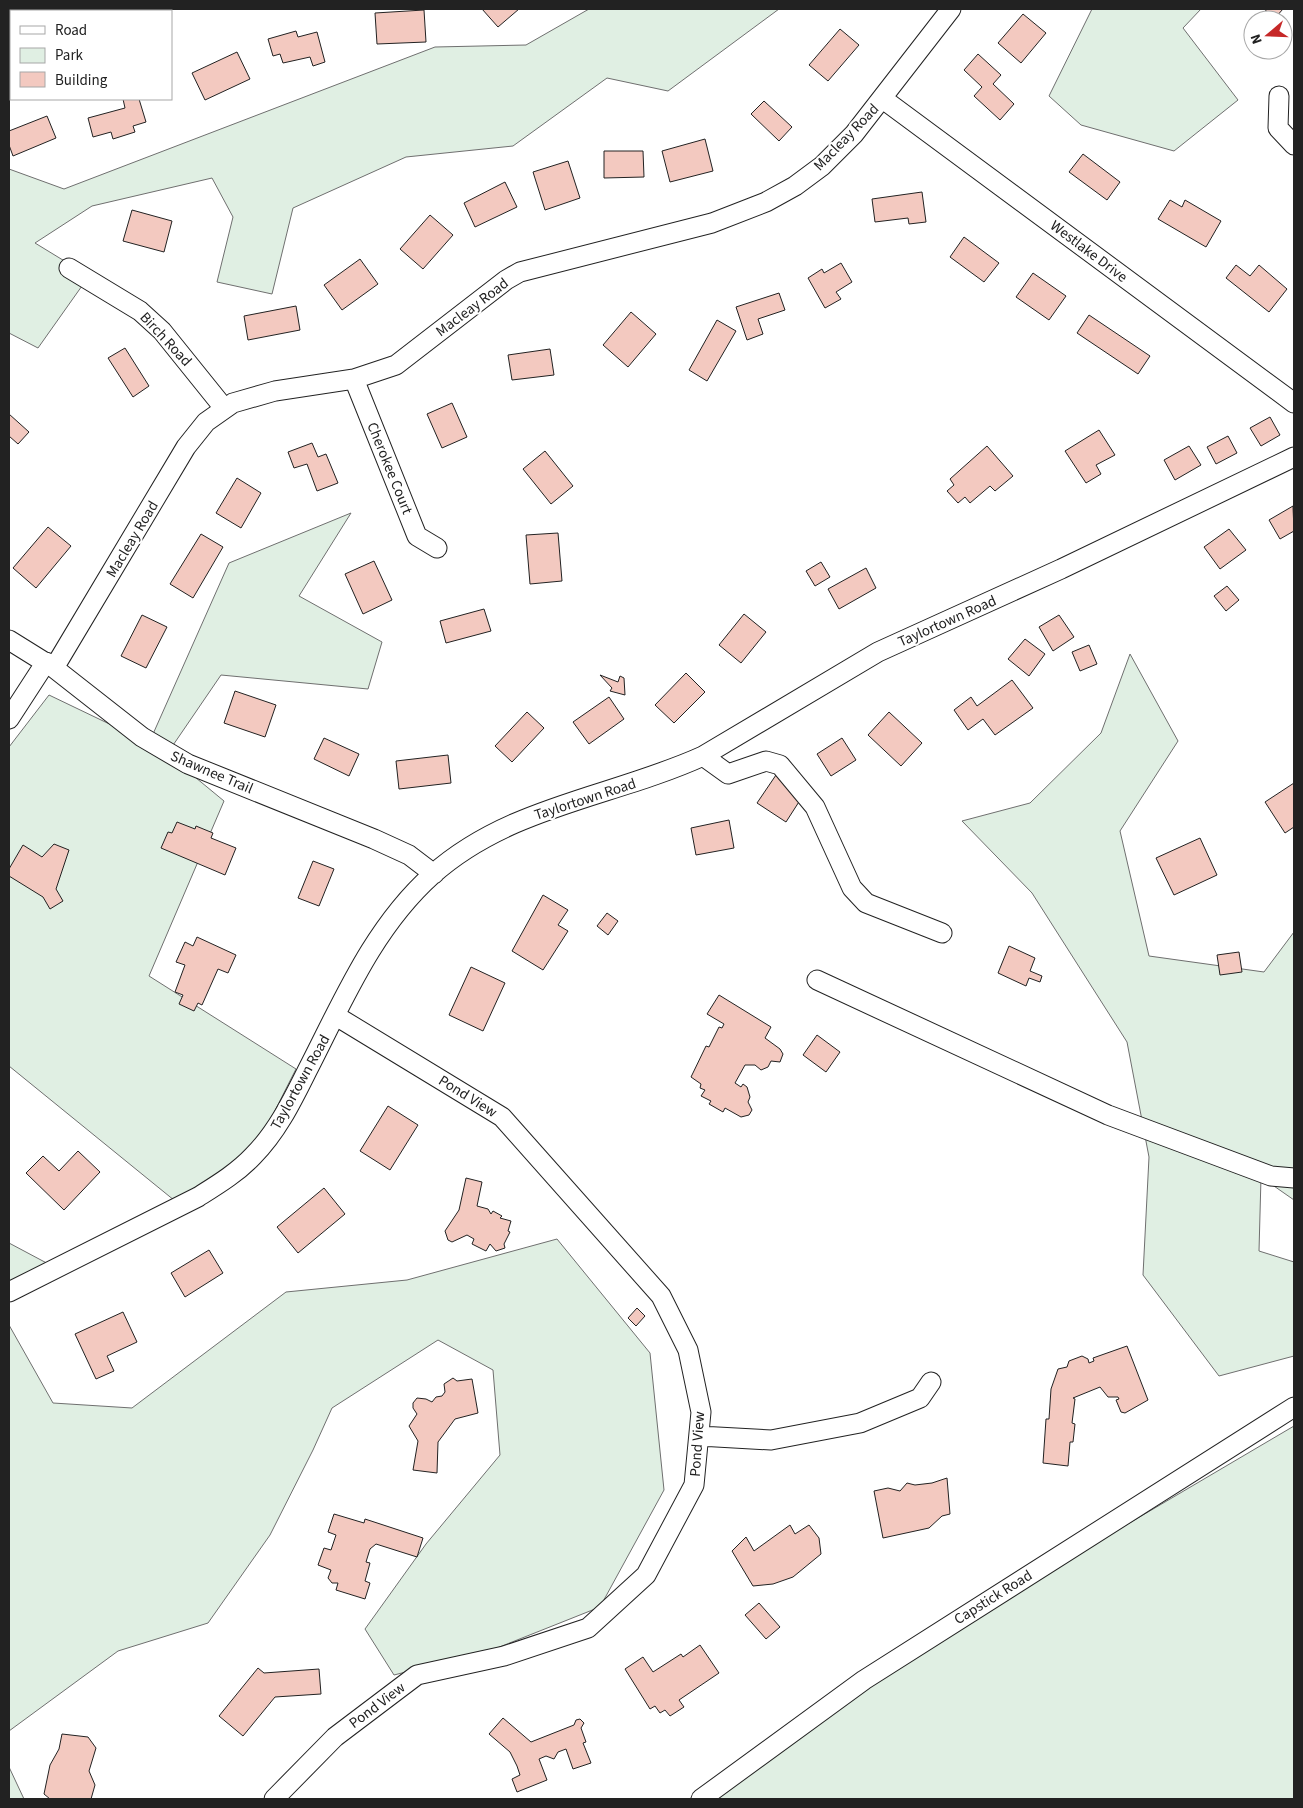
<svg xmlns="http://www.w3.org/2000/svg" width="1303" height="1808" font-family="'Source Sans 3',sans-serif">
  <style>
    .green { fill: #e0efe3; stroke: #6f6f6f }
    .building { fill: #f3c9c0; stroke: #222 }
    .lines { fill: none; stroke-linecap: round; stroke-linejoin: round }
    .minor-casing { stroke: #222; stroke-width: 21 }
    .minor { stroke: #fff; stroke-width: 19 }
    .labels { text-anchor: middle; stroke-width: 4; stroke-linejoin: round; paint-order: stroke }
    .street-label { font-size: 15px; fill: #222; stroke: #fff }
  </style>
  <rect width="100%" height="100%" fill="#fff"/>
  <path class="green" d="M589,9H779L668,91L607,78L513,146L406,157L293,208L272,294L217,282L233,217L212,178L92,206L35,243L89,276L38,348L9,333V169L64,189L435,47L526,45Z
    M1092,9H1201L1183,28L1238,100L1174,151L1081,125L1049,96Z
    M351,513L299,596L382,642L368,689L221,675L167,754L224,801L149,976L296,1069L255,1150L180,1205L9,1066V747L49,695L149,743L229,563Z
    M1130,654L1178,741L1120,831L1149,956L1264,972L1294,932V1200L1261,1177L1259,1251L1294,1262V1356L1219,1376L1143,1275L1149,1157L1127,1042L1032,893L962,821L1030,803L1101,733Z
    M557,1239L650,1353L664,1490L600,1607L492,1650L394,1675L365,1629L426,1544L500,1455L493,1370L438,1340L332,1408L313,1450L270,1535L208,1623L118,1651L9,1731V1325L53,1403L132,1408L286,1292L407,1280Z
    M9,1243L56,1268L9,1291Z
    M1294,1426V1799H704L890,1664Z
    M9,1767L24,1799H9Z"/>
  <path class="building" d="M482,9H519L498,27Z
    M1264,9H1283L1275,18Z
    M424,10L426,42L377,44L375,13Z
    M1023,14L1046,33L1021,63L998,43Z
    M840,29L859,45L828,81L809,65Z
    M296,31L298,37L317,32L325,62L313,66L310,57L283,63L280,54L273,56L268,39Z
    M237,52L250,79L205,100L192,73Z
    M978,54L1001,75L993,84L1014,104L1000,120L974,96L982,87L964,70Z
    M123,99H139L146,122L133,126L135,132L113,139L111,132L93,137L88,118L125,108Z
    M764,101L792,127L779,141L751,114Z
    M47,116L56,138L13,156L9,145V131Z
    M705,139L713,171L670,182L662,151Z
    M604,151H643L644,177L604,178Z
    M1083,154L1120,182L1107,200L1069,172Z
    M568,161L580,198L545,210L533,172Z
    M505,182L517,207L475,227L464,203Z
    M922,192L926,222L909,224L908,218L875,222L872,199Z
    M1170,200L1182,207L1185,200L1221,221L1206,247L1158,219Z
    M132,210L172,221L164,252L123,241Z
    M430,215L453,235L423,269L400,249Z
    M964,237L999,263L984,282L950,257Z
    M360,259L378,284L342,310L324,285Z
    M841,263L852,282L836,292L841,299L825,308L808,278L822,269L824,273Z
    M1236,265L1250,276L1259,265L1287,289L1269,312L1226,278Z
    M1033,273L1066,296L1049,320L1016,297Z
    M779,293L785,310L758,319L763,334L747,340L736,307Z
    M296,306L300,330L248,340L244,316Z
    M631,312L656,334L628,367L603,345Z
    M1089,315L1150,356L1138,374L1077,333Z
    M717,320L736,331L707,381L689,370Z
    M125,348L149,386L133,397L108,358Z
    M550,349L554,375L512,380L508,355Z
    M452,403L467,437L442,448L427,414Z
    M9,414L29,432L18,444L9,436Z
    M1270,417L1280,435L1261,446L1250,428Z
    M1099,430L1115,455L1096,465L1101,474L1086,483L1065,451Z
    M1228,436L1237,453L1216,464L1207,447Z
    M312,443L318,457L326,454L338,483L317,491L307,464L294,468L288,452Z
    M987,446L1013,476L995,491L990,486L970,503L965,497L958,503L947,491L954,485L950,479Z
    M1189,446L1201,465L1175,480L1164,460Z
    M545,451L573,486L551,504L523,469Z
    M237,478L261,493L241,528L216,513Z
    M1293,506L1294,531L1280,539L1269,520Z
    M48,527L71,546L36,588L13,568Z
    M1229,529L1246,550L1220,569L1204,547Z
    M558,533L562,581L530,584L526,535Z
    M201,534L223,547L193,598L170,584Z
    M374,561L392,600L363,614L345,574Z
    M821,562L830,577L815,586L806,571Z
    M866,568L876,588L839,609L828,589Z
    M1227,586L1239,600L1226,611L1214,596Z
    M484,609L491,631L446,643L440,621Z
    M744,614L766,632L741,663L719,645Z
    M142,615L167,627L146,668L121,656Z
    M1059,615L1074,637L1053,651L1039,627Z
    M1025,639L1045,654L1029,676L1008,659Z
    M1089,645L1097,664L1080,671L1072,652Z
    M686,673L705,692L674,723L655,705Z
    M600,675L618,682L620,676L624,678L625,695L610,691L612,688Z
    M1012,680L1033,708L995,735L983,719L968,730L954,710L971,697L977,706Z
    M235,691L276,705L265,737L224,723Z
    M609,697L624,719L589,744L573,722Z
    M527,712L544,728L512,762L495,746Z
    M889,712L922,743L901,766L868,735Z
    M324,738L359,754L349,776L314,759Z
    M842,738L856,760L831,776L817,754Z
    M448,755L451,783L399,789L396,761Z
    M776,775L804,794L786,822L757,803Z
    M1294,783V827L1285,833L1265,802Z
    M729,820L734,848L696,855L691,828Z
    M177,822L195,829L196,826L213,833L211,838L236,848L225,875L161,848L168,832L172,833Z
    M1200,838L1217,875L1174,895L1156,858Z
    M54,844L69,850L56,889L63,901L50,909L43,897L9,876V869L23,845L42,857Z
    M313,861L334,869L319,906L298,898Z
    M543,895L568,910L558,925L568,931L543,970L512,951Z
    M607,913L618,921L608,935L597,926Z
    M197,937L236,955L228,973L218,969L202,1005L198,1003L194,1011L179,1004L183,995L175,992L185,965L176,962L185,942L193,946Z
    M1009,946L1035,958L1030,971L1042,976L1040,982L1029,978L1026,986L998,973Z
    M1239,952L1242,972L1220,975L1217,955Z
    M471,967L505,983L483,1031L449,1015Z
    M719,995L771,1027L765,1038L780,1049L783,1054L780,1062L771,1061L768,1067L761,1070L755,1065H745L735,1083L741,1087L743,1084L747,1087L750,1097L748,1102L752,1110L749,1115L741,1117L725,1108L723,1112L709,1104L711,1101L701,1096L705,1090L700,1088L701,1084L691,1077L706,1046L709,1047L719,1027L722,1028L724,1024L707,1014Z
    M817,1035L840,1052L826,1072L803,1055Z
    M388,1106L418,1125L390,1170L360,1151Z
    M78,1151L100,1172L64,1210L26,1173L43,1156L59,1171Z
    M466,1178L482,1182L477,1206L488,1209L491,1214L493,1211L502,1216L500,1218L511,1221L508,1231L510,1232L504,1244L505,1248L496,1251L490,1244L486,1251L472,1244L474,1239L467,1235L452,1242L448,1240L445,1231L459,1210Z
    M324,1188L345,1214L298,1253L277,1227Z
    M209,1250L223,1273L185,1297L171,1273Z
    M637,1308L645,1316L636,1326L628,1318Z
    M123,1312L137,1342L107,1356L114,1371L96,1379L75,1334Z
    M1127,1346L1148,1400L1125,1413L1121,1412L1116,1400L1119,1399L1118,1397H1108L1100,1387L1073,1398L1075,1399L1072,1423L1075,1424L1073,1442H1070L1068,1466L1043,1463L1046,1419H1049L1051,1389L1058,1369L1067,1367L1069,1361L1082,1356L1088,1359L1089,1363L1094,1361L1093,1358Z
    M453,1378L457,1381L472,1379L478,1413L455,1419L438,1442L437,1473L413,1470L418,1441L409,1426L417,1414L413,1408V1403L417,1398L426,1399L432,1402L436,1397L442,1396L445,1392L444,1384Z
    M947,1478L950,1514L942,1516L929,1528L883,1538L874,1491L888,1488L900,1491L907,1483L915,1485L932,1483Z
    M334,1514L364,1523L365,1519L423,1538L417,1557L376,1544L370,1549L366,1562L370,1563L365,1581L370,1583L365,1599L336,1590L338,1583H332L328,1578L331,1570L318,1565L324,1548L331,1550L336,1535L328,1532Z
    M790,1525L795,1534L809,1525L819,1538L821,1554L793,1577L773,1584L753,1586L732,1551L746,1537L754,1551Z
    M759,1603L780,1627L766,1639L745,1615Z
    M700,1645L719,1673L679,1700L684,1707L670,1716L665,1710L660,1713L655,1706L650,1709L625,1669L643,1657L653,1672L681,1654L683,1657Z
    M258,1668L264,1673L319,1669L321,1694L275,1697L243,1736L219,1716Z
    M503,1718L531,1742L574,1725L576,1720L580,1719L584,1723L581,1728L586,1742L583,1743L591,1763L573,1769L566,1749L558,1752L554,1759L546,1756L539,1759L547,1780L517,1792L512,1779L520,1775L517,1766L510,1752L489,1734Z
    M62,1734L88,1737L96,1748L89,1771L95,1785L91,1799H50L44,1794L50,1765L59,1749Z"/>
  <g class="lines">
    <defs>
      <path id="minor" d="M147,11L154,9
        M9,55H11
        M1279,96L1278,128L1294,145
        M883,99L1294,403
        M69,268L140,311L162,331L224,408
        M354,379L417,536L437,548
        M9,640L54,668L142,737L188,764L374,839L409,855L434,874
        M54,668L186,447L206,422L233,403L275,391L354,379L396,365L506,280L520,272L712,223L766,202L795,186L822,166L854,134L951,9
        M9,719L46,662
        M703,756L728,774L766,761L780,765L815,807L852,888L866,903L942,933
        M817,980L1108,1115L1271,1176L1294,1178
        M9,1292L198,1197C217,1185 237,1173 253,1156C277,1132 292,1101 307,1071C343,1001 373,928 432,875C509,806 613,797 703,756L878,652L1061,569L1294,457
        M699,1436L771,1440L860,1423L920,1398L931,1382
        M274,1799L335,1737L417,1675L504,1656L588,1628L646,1575L694,1485L701,1412L688,1350L661,1296L502,1117L336,1016
        M701,1799L864,1680L1294,1407"/>
    </defs>
    <use href="#minor" class="minor-casing"/>
    <use href="#minor" class="minor"/>
  </g>
  <g class="labels">
    <g class="street-label">
      <text transform="translate(846 137) rotate(-46)" y="5">Macleay Road</text>
      <text transform="translate(1089 251) rotate(37)" y="5">Westlake Drive</text>
      <text transform="translate(472 307) rotate(-37)" y="5">Macleay Road</text>
      <text transform="translate(166 339) rotate(47)" y="5">Birch Road</text>
      <text transform="translate(390 468) rotate(68)" y="5">Cherokee Court</text>
      <text transform="translate(132 539) rotate(-59)" y="5">Macleay Road</text>
      <text transform="translate(947 621) rotate(-24)" y="5">Taylortown Road</text>
      <text transform="translate(212 772) rotate(23)" y="5">Shawnee Trail</text>
      <text transform="translate(585 799) rotate(-18)" y="5">Taylortown Road</text>
      <text transform="translate(300 1082) rotate(-61)" y="5">Taylortown Road</text>
      <text transform="translate(468 1096) rotate(32)" y="5">Pond View</text>
      <text transform="translate(697 1444) rotate(-86)" y="5">Pond View</text>
      <text transform="translate(993 1597) rotate(-32)" y="5">Capstick Road</text>
      <text transform="translate(377 1705) rotate(-37)" y="5">Pond View</text>
    </g>
  </g>
  <rect width="1303" height="1808" fill="none" stroke="#222222" stroke-width="20"/>
  <rect x="10" y="10" width="162" height="90" fill="#ffffff" stroke="#a7a7a7"/>
  <rect x="20" y="26" width="25" height="8" fill="#ffffff" stroke="#a7a7a7"/>
  <text x="55" y="35" font-size="15" fill="#222222">Road</text>
  <rect x="20" y="48" width="25" height="15" fill="#e0efe3" stroke="#a7a7a7"/>
  <text x="55" y="60" font-size="15" fill="#222222">Park</text>
  <rect x="20" y="72" width="25" height="15" fill="#f3c9c0" stroke="#a7a7a7"/>
  <text x="55" y="85" font-size="15" fill="#222222">Building</text>
  <g transform="translate(1268 35) rotate(251)"><circle r="24" fill="#ffffff" stroke="#a7a7a7"/>
  <path d="M0-4L9 19L0 12L-9 19Z" fill="#c62828"/>
  <text y="-8" font-size="14" font-weight="bold" text-anchor="middle" fill="#222222">N</text>
  </g>
</svg>
